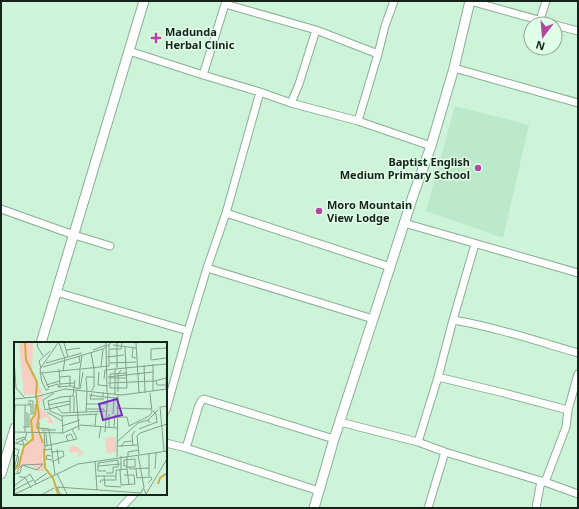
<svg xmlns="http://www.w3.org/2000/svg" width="579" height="509" font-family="'Noto Sans',sans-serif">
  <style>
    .built { fill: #bce9c9 }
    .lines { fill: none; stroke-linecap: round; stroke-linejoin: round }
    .minor-casing { stroke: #89ae94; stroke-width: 9 }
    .tertiary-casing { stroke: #89ae94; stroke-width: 11 }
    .minor { stroke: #fff; stroke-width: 7 }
    .tertiary { stroke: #fff; stroke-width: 9 }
    .poi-dot { fill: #b445a3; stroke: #e0ffe9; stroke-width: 1.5 }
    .labels { text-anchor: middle; stroke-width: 3; stroke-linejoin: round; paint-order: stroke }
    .poi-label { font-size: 11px; font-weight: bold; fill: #15231a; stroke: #e0ffe9; text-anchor: start }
    .inset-river { fill: none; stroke: #cdaf3d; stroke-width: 2 }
    .inset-road { fill: none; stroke: #83a08c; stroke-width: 1 }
    .view { fill: #7b2cbf; fill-opacity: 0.15; stroke: #7b2cbf; stroke-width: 2 }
    .inset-edge { fill: none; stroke: #15231a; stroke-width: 2 }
  </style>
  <rect width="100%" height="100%" fill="#cdf4d8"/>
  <path class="built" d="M455,106L529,125L503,238L426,211Z"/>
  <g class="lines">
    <defs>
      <path id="minor" d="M470,1L553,24
        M225,4L316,30L299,84L291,103
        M540,20L546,1
        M555,25L578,31
        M316,30L378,54
        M129,51L203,75L260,92L291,103L358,121L431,146
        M454,68L578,103
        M203,75L226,1
        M358,121L378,54L385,26L394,1
        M1,209L74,235L110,246
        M226,213L390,267
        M404,223L578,273
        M207,268L373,319
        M56,292L188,331
        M453,320C495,327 537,341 578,353
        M438,377L504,393L568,410
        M166,410L188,331L207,268L226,213L260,92
        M340,422L418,442L445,452L541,481L545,482L578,494
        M418,442L438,377L453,320L475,244
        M166,443L186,448L319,491
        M186,448L199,405L202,400L204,399L334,439
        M545,482L566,427L568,410L578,374
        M121,508L134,494
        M428,508L445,452
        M536,508L541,481"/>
      <path id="tertiary" d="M41,343L144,1
        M1,474L15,428
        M314,508L319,491L334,439L390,267L413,196L431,146L454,68L470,1"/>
    </defs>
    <use href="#minor" class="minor-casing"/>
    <use href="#tertiary" class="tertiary-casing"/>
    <use href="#minor" class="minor"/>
    <use href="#tertiary" class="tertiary"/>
  </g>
  <g class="poi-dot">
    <path d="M154 32h4v4h4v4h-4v4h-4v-4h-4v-4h4z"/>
    <circle cx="478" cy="168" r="4"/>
    <circle cx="319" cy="211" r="4"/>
  </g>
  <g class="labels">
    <g class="poi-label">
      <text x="165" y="36">Madunda<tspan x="165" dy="13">Herbal Clinic</tspan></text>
      <text x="470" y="166" text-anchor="end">Baptist English<tspan x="470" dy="13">Medium Primary School</tspan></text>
      <text x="327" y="209">Moro Mountain<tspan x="327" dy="13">View Lodge</tspan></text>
    </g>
  </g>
  <g transform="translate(14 342)">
    <rect width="153" height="153" fill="#cdf4d8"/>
    <path d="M31,53L24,64L36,74L40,82L33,80L35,77L31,75L23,80L24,90L16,89L18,76L23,68L21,56Z" fill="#f7cec4"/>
    <path d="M7,1H19L18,30L29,52L10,53L5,4ZM25,55L26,71L23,80L24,89L21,76L19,88L17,84ZM17,91H24L31,104L30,129H24L16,122L0,128L5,122L7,109L17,97ZM58,103L64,105L69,112L64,115L65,110L56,111L55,107Z" fill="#f7cec4"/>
    <path d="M97,95H102V110L93,111L91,96Z" fill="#f7cec4"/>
    <path class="inset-river" d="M11,1L12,18L23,40L22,53L25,74L23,84L29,101M30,107L31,126L39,136L44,152M0,128L5,123L10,104L19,97L17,78L21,73L22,62M144,142L146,136L153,131"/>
    <path class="inset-road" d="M24,1L23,4L29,14M44,1L26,27L27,31L66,27L68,13M45,1L51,17L49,29M50,1L54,15M92,1L93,52M122,1L125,51M99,3L122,6M119,6L118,15L122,16M96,7H107L108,1M52,8L66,6M79,8L92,3M77,10L80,27M93,15L110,13M152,16L137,18V7L153,6M0,17L2,46L11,56M32,21L68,11M96,21L122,20M55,23L66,20L65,14M130,23L131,51M29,25L89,7L97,1M87,25L89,7M27,26L25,19L36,9M103,26V1M45,27L46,45M67,27L95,24V2M26,30L28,40L32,48L35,47M85,30L84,43L94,44M28,31L35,46M46,35L56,34V44M94,35L139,30M96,36H113M90,37L91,28L152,22M61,38L59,54L47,55L34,59L36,69L48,74L84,72M142,39L143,43H152M96,40V32L113,31M94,41L141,39L152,36M96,41V46H113L111,5M46,42L61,41M32,43L46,39M34,45L44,42V45L57,44L65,47L66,27M66,47L69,30M152,47L153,1M62,49L65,88M73,49L72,35H81M139,49V22M77,50L80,45V26M89,50V55L104,56M104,50V32L107,28M40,51L29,58L31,68L56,62M78,51L76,57H90M101,52V27M75,53L89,55M56,54V70M0,57L21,55L51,47L108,53L153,47M14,59H19V73M14,61L17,62V73M73,62H93M1,63H17M11,63V90M34,63L56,59M42,64L48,71L93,69M102,66L137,67M72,67H90M139,69L142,72L143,81M13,70V85M33,70L48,79M60,70V54M72,70L73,50M99,72L100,56M48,74L49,91M103,75H113L115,84L135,74L138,70L136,51M134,78L144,68M25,80V86L35,87L41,133M48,84L66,78M81,84L82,72M9,85H15V72M95,85V72M100,85L101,72M0,87L1,63M125,87L143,80M27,88H42M30,89L31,108L37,107M0,90L49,91L67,83L103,86M91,90L94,52M32,91L33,103M85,96L87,84M2,98L10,95L13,99M54,99L52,94L57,92L60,98M103,100L124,81L134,78L136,81M0,101L10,103L8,97M2,101L11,97L13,90M31,104L63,97L58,87M103,104L124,103M119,104L118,93L121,89M107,105L110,100L118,99M0,106L5,108L0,127M43,107L45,122M150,109L146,65L153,64M37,110L49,109L50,114L38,120M135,111V134M125,112L123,94L126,91L153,82M0,113L5,115L3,124H0M37,114L33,113L32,117L38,118M107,114V128M114,114V110L125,108M103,115L104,53M81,119L83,148M84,124L107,122M113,124H110V118L121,117V125H113M115,125L116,127L135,126M113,127L115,143M122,127L123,136L137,135L138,137L134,141M141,127L142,110M106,128L107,143M92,129H84V121L104,118V125H99M92,131H99V125M0,132L6,131L8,123M4,132V127L8,123L23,128L29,122L9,123M43,132L53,152M82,134H102V128L113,127V114M90,134L91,144L107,145M5,135H11L17,146M20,140L33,131M86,141L87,138H102V134M107,143L121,142L120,133H110M0,144L16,132L22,142M130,147L132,152L153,117M0,148L19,138M1,152L64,122L153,109M29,152L40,146M46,152L43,145L127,151L130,145L124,113"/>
    <path class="view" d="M103,57L108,73L89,78L85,62Z"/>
    <rect width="153" height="153" class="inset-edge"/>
  </g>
  <rect width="579" height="509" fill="none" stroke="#15231a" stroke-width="4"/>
  <g transform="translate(543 36) rotate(196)"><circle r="19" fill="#e0ffe9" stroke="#8fa796"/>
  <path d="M0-3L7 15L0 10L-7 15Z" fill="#b445a3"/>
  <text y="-6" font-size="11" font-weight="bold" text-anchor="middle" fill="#15231a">N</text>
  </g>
</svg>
